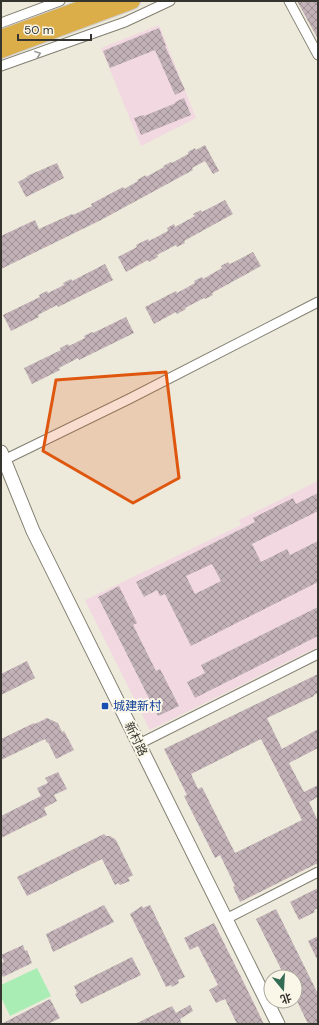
<svg xmlns="http://www.w3.org/2000/svg" width="319" height="1025" font-family="'DM Sans','Noto Sans SC',sans-serif">
  <style>
    .commercial { fill: #f1d8e1 }
    .grass { fill: #a9edb5 }
    .building { fill: url(#building-cross-hatch); fill-rule: evenodd }
    .lines { fill: none; stroke-linecap: round; stroke-linejoin: round }
    .street-casing { stroke: #827f71; stroke-width: 11 }
    .secondary-casing { stroke: #827f71; stroke-width: 15 }
    .highway-casing { stroke: #cfcecd; stroke-width: 18 }
    .street { stroke: #fff; stroke-width: 9 }
    .secondary { stroke: #fff; stroke-width: 13 }
    .highway { stroke: #dbae4a; stroke-width: 16 }
    .oneway { stroke: #9a9a96 }
    .marked { fill: #df570e; fill-opacity: 0.2; stroke: #df570e; stroke-width: 3; stroke-linejoin: round }
    .transit-dot { fill: #1a4fb4; stroke: #fbf7e8; stroke-width: 1.5 }
    .labels { text-anchor: middle; stroke-width: 4; stroke-linejoin: round; paint-order: stroke }
    .transit-label { font-size: 12px; fill: #164399; stroke: #fbf7e8; text-anchor: start }
    .street-label { font-size: 12px; fill: #35342e; stroke: #fbf7e8 }
  </style>
  <defs>
    <pattern id="building-cross-hatch" width="8" height="8" patternUnits="userSpaceOnUse"><rect width="8" height="8" fill="#c2b1b7"/><path d="M0 0l8 8M0 8l8-8" fill="none" stroke="#9e9195"/></pattern>
  </defs>
  <rect width="100%" height="100%" fill="#edeadb"/>
  <path class="commercial" d="M159,25L196,118L141,146L101,48Z
    M318,481V647L150,730L85,600L241,525L239,520Z"/>
  <path class="grass" d="M37,968L51,996L10,1016L1,997V985Z"/>
  <path class="building" d="M297,1H318V39Z
    M159,28L166,46H165L185,90L175,95L155,50L110,68L103,51Z
    M184,98L191,115L141,135L134,118L143,115L144,116L176,103L175,102Z
    M205,145L219,171L213,174L205,161L192,168L193,170L101,220L1,269V236L35,220L39,229L72,214L73,215L92,206L91,204L123,187L124,189L138,181L137,180L146,175V177L164,167L163,166L171,162L172,163L188,154V152L195,148L196,150Z
    M57,163L64,178L26,197L18,182L27,177V176Z
    M225,200L233,214L184,241L185,243L177,247L176,245L157,255L158,257L149,262L148,260L126,272L118,257L137,247L136,245L148,239L149,241L168,231L167,228L174,224L175,227L195,216L193,214L201,210L202,212Z
    M253,252L261,266L212,293L213,295L205,299L204,298L185,308L186,309L177,314L176,312L154,324L145,307L176,291L177,293L195,283L194,281L202,277L203,279L222,268L221,266L228,262L230,264Z
    M105,264L113,280L58,307L57,305L38,315L39,317L11,331L3,315L40,297L39,295L47,291L48,293L64,285L63,283L71,279L72,281Z
    M126,317L134,333L79,360L78,358L59,368L60,370L32,384L24,368L61,350L60,348L68,344L69,346L85,338L84,336L92,332L93,333Z
    M318,493V511L252,544L261,562L287,549L290,555L318,541V582L191,646L165,594L160,596L157,590L144,597L136,582L255,522L253,518L293,498L296,504ZM212,564L221,581L195,594L186,576Z
    M119,586L137,623L133,625L156,671L160,669L179,706L158,716L98,597Z
    M318,607V636L195,698L187,682L205,673L201,665Z
    M27,661L35,678L1,695V674Z
    M318,674V693L314,695V696L267,718L282,749L318,729V748L289,763L304,792L318,785V797L309,802L318,821V863L240,902L233,887L235,886L220,855L215,858L184,796L187,795L164,749ZM261,739L302,820L235,853L202,787L198,789L191,774Z
    M47,718L58,723L62,732L64,731L74,750L56,759L48,742L47,743L45,739L1,760V739L34,723L35,724Z
    M58,772L67,789L54,795L57,801L44,808L47,815L1,838V816L41,796L37,788L48,783L45,778Z
    M104,834L106,836H110L116,840L133,875L128,878L130,881L120,885L118,883L115,885L102,859L27,896L17,877Z
    M318,888V908L314,910L315,912L299,920L290,902Z
    M104,905L114,922L53,952L46,934Z
    M150,905L185,977L178,980L179,983L172,987L171,985L166,987L130,914L142,906L143,908Z
    M276,909L318,994V1024H308L295,997V977H285L256,919Z
    M214,923L243,981L264,1024H237L225,999L216,1003L209,990L218,985L198,946L190,950L184,938Z
    M318,936V961L308,941Z
    M23,945L25,951L27,950L32,963L3,977L1,973V963L4,962L1,955Z
    M132,957L141,975L81,1004L75,994L77,993L74,986Z
    M50,999L60,1018L48,1024H1Z
    M190,1005L193,1011L180,1019L182,1024H135L172,1006L176,1013Z"/>
  <g class="lines">
    <defs>
      <path id="street" d="M289,1L318,55
        M1,23L60,1
        M1,66L125,22L170,1
        M4,460L129,399L318,302
        M139,744L318,654
        M226,919L318,872"/>
      <path id="secondary" d="M1,452L33,531L278,1024"/>
      <path id="highway" d="M1,38L102,1
        M1,50L132,1"/>
    </defs>
    <use href="#street" class="street-casing"/>
    <use href="#secondary" class="secondary-casing"/>
    <use href="#highway" class="highway-casing"/>
    <use href="#street" class="street"/>
    <use href="#secondary" class="secondary"/>
    <use href="#highway" class="highway"/>
  </g>
  <defs><path id="oneway-chevron" d="M-2-3.5L2.5 0L-2 3.5" fill="none" stroke-width="1.6" stroke-linecap="round" stroke-linejoin="round"/></defs>
  <use class="oneway" href="#oneway-chevron" transform="translate(38 54) rotate(-20)"/>
  <path class="marked" d="M166,372L179,478L133,503L43,451L56,380Z"/>
  <rect class="transit-dot" x="101" y="702" width="8" height="8" rx="2"/>
  <g class="labels">
    <g class="transit-label">
      <text x="113" y="710">城建新村</text>
    </g>
    <g class="street-label">
      <text transform="translate(136 739) rotate(64)" y="4">新村路</text>
    </g>
  </g>
  <rect width="319" height="1025" fill="none" stroke="#35342e" stroke-width="4"/>
  <g transform="translate(283 989) rotate(162)"><circle r="19" fill="#fbf7e8" stroke="#aca99e"/>
  <path d="M0-3L7 15L0 10L-7 15Z" fill="#336c54"/>
  <text y="-6" font-size="11" font-weight="bold" text-anchor="middle" fill="#35342e">北</text>
  </g>
  <path d="M18 34v6h73v-6" fill="none" stroke="#35342e" stroke-width="2"/>
  <text x="24" y="34" font-size="12" fill="#35342e" stroke="#fbf7e8" stroke-width="3" paint-order="stroke">50 m</text>
</svg>
